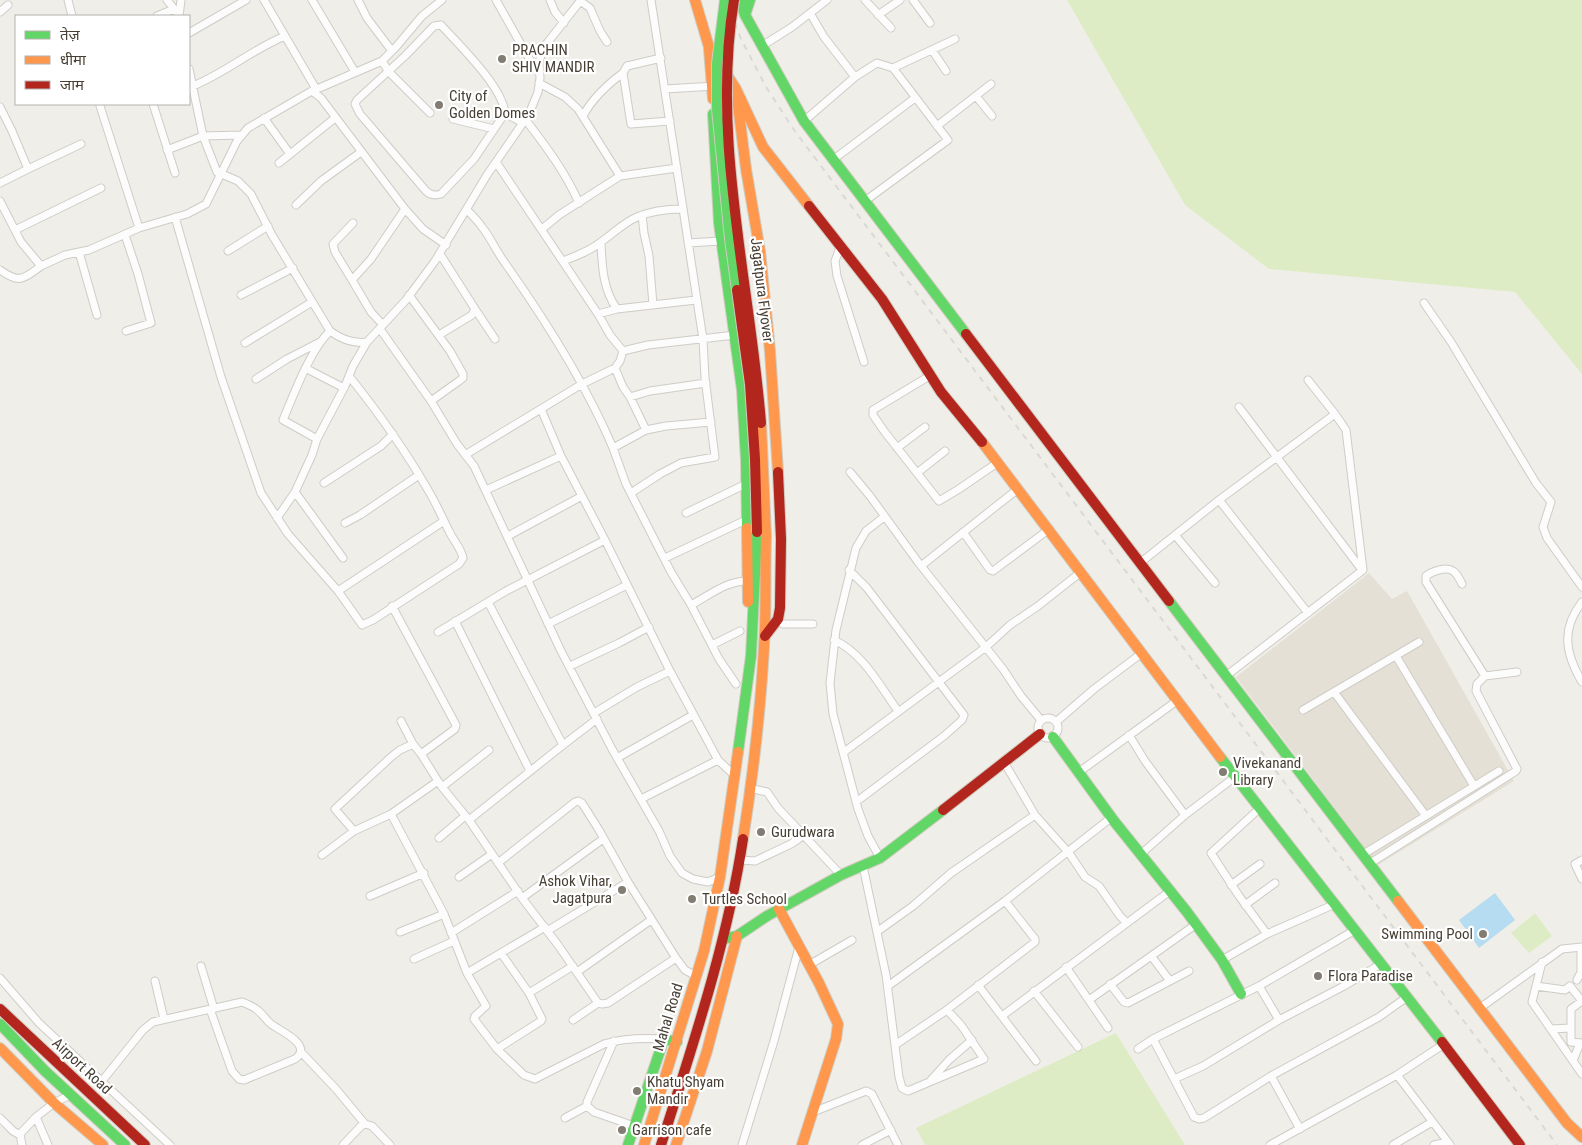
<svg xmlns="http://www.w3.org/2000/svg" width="1582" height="1145" font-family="'Roboto Condensed','Noto Sans Devanagari',sans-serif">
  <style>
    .residential { fill: #e5e0d5 }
    .green { fill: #deecc6 }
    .water { fill: #b6dcf1 }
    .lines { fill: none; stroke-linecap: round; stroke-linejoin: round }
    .street-casing { stroke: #ceccc6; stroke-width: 9 }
    .fast-casing { stroke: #d0cbbf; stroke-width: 12 }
    .slow-casing { stroke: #d0cbbf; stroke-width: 12 }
    .jam-casing { stroke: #d0cbbf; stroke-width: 12 }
    .street { stroke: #fdfcfc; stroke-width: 7 }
    .fast { stroke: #63d668; stroke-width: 10 }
    .slow { stroke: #ff974d; stroke-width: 10 }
    .jam { stroke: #b3261e; stroke-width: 10 }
    .rail { stroke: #d9d9d8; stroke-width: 2; stroke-dasharray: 6 6; stroke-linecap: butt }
    .fast-bridge-casing { stroke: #d0cbbf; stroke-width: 12; stroke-linecap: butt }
    .slow-bridge-casing { stroke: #d0cbbf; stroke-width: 12; stroke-linecap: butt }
    .jam-bridge-casing { stroke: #d0cbbf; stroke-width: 12; stroke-linecap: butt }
    .fast-bridge { stroke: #63d668; stroke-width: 10 }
    .slow-bridge { stroke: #ff974d; stroke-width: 10 }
    .jam-bridge { stroke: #b3261e; stroke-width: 10 }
    .poi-dot { fill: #827c73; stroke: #fff; stroke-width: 2 }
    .labels { text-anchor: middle; stroke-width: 4.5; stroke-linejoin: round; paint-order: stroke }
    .poi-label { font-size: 15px; fill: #473f34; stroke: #fff; text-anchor: start }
    .street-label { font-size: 15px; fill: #473f34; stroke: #fff }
  </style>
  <rect width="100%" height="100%" fill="#f0eee8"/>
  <path class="residential" d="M1369,573L1392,599L1407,591L1514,781L1378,865L1236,677Z"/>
  <path class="green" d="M1067,0H1582V374L1515,292L1269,269L1185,205Z
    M1535,913L1552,936L1529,953L1511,933Z
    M1116,1033L1185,1145H925L916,1128Z"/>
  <path class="water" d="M1495,893L1515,920L1479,948L1459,920Z"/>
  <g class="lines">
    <defs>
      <path id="street" d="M68,0L72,16
        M167,0L179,15
        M264,0L316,89
        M312,0L355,72
        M358,0L367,18L392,51
        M496,0L531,62L540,72
        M550,0L555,12L564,23
        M865,0L891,28
        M913,0L930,23
        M580,1L590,8L600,31L607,42
        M0,12L8,5
        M810,13L824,37L855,77
        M878,15L900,0
        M157,16L174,9
        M179,16L181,0
        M189,33L246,0
        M762,46L792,27L827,0
        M932,50L946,71
        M661,58L627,66L623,73L631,124L670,121
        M382,61L389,72L430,113
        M189,69L203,136L217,172L238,181L251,194L272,235L330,331C310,350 294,394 283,420L317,439L312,455L295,492L343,558
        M539,83L565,97L578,109L620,176L677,168
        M193,86C225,73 253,49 285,36
        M665,89L715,86
        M312,91L321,98L405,209L423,229L446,245
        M976,96L992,116
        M153,104L175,173
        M100,106L139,228
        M0,107L12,131L28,169L81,144
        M505,113L474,159L441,194C434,196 430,195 426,191L360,114L355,104L357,100L405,56L434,26L441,25C460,46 502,86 505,113L523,123
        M583,116C592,99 608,84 623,73
        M264,118L290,154
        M453,119L494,129
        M525,119C545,145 566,173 579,203
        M804,121L855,77L877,63L893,68
        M937,126L991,84
        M167,150L203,136L242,135
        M834,159L915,98
        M496,162L598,314L610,335L623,351L620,361L615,368L623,387L630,397L646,430L613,448L626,484L671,572L691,605L719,659L736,684
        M279,163L335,118
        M0,183L28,169
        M0,201L21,242L41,266L65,255L89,250L139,228L187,214L206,204L237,141L248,128L310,92L382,61L396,47L422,16L442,0
        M865,201L948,140L893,68L955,39
        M296,205L321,181L361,152
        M467,210C472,215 478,221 482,227C491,238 496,251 505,263C546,321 585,382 613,448
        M642,215L644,233L649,256L653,305
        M175,217L221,377L261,493L288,534L338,591L362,625L373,620L459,564L463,558C461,548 453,540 449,531C442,517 436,503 428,490C405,450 378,412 349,376
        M542,229L559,215L620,176
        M15,230L101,188
        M125,235L138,274L151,323L126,331
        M601,243C602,266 603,290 617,309
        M688,243L721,241
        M841,245L835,261L837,276L864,362
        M228,251L268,226
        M79,252L97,315
        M563,261C576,256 590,251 601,242C613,234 623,223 637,217C651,211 667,209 683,209
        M0,270C20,284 23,279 41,266
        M352,280L335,252L333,244L353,223
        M241,295L293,268
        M409,295L450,351L463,374V378L459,381L431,401
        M1424,303L1451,342L1536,483L1551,502L1543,527L1547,538L1582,587
        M475,309L495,339
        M598,314L617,309L696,300
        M383,325L371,312L352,280L371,259L405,209
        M380,329L431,401L457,444L474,466L561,651L612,749L659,831L670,856L682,873L693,879L708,882L720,877
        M330,331C341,339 353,344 367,342
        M439,335L472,315L475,309L440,254
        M245,343L312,302
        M623,351L648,345L735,335
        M307,369L344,388
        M931,375L873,410V415L884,431L939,501L959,489L997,463
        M256,379L287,359L320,342
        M630,397L650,391L706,383
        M1239,407L1362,570
        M541,409L561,456L605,540L670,671L718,760L641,799
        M646,430L666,426L711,422
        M317,439L345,386L353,366L367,342L406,300L435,261L487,175L529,114L538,92L540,78L539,62L544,47L581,0
        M897,448L925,427
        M465,455L582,384L615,368
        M850,472L870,496L918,562L1003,669L1021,696L1041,720
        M917,473L945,451
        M324,483L381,446L393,434
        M486,490L561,456
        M631,493L660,474L681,463L715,457L705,378L703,339L651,0
        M1219,500L1308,613
        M686,513L746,484
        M277,518L295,492
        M345,523L360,515L419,475
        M963,532L990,570L993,571L1048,530
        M1175,535L1215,583
        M508,536L582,496
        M665,558L748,519
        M1140,563L1219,500L1335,414L1308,380
        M921,566L995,507L1018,489
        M849,570L867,588L964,715L962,720L944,736L856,802
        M1462,584C1460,580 1457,573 1453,571C1446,566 1431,572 1426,576V582L1485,676
        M338,591L444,521
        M488,602L563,745
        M1582,602C1561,629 1565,653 1582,682
        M691,605C710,595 727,580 750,581
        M392,606L456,725L455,729L421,754L438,781
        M455,621L530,771
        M548,624L627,585
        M783,624H813
        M438,632L506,591L605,540
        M834,640C863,653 880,686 898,711
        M712,645L740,631
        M1396,656L1474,786
        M570,666L619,643L649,627
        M1226,676L1363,570L1346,430L1335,414
        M1334,692L1426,816
        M1303,710L1419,642
        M594,713L637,687L670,671
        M1038 728a10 10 0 1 1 20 0a10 10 0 1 1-20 0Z
        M597,719L563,745L469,820L522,898L558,945L598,1003L602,1004L608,1003L676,958L685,970L696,976
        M401,721L413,744L421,754
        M1056,722L1094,689L1142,653
        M1129,735L1145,761L1185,815
        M489,750L442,787L438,781L391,814L444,914L467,973L545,927
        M844,752L986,647L1010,625L1038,606L1081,572
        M617,758L693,715
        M718,760L735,776
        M1004,762L1035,815L1069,853L1085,877L1099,886L1120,916L1127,923
        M1079,772L1178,700
        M442,787L469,820
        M749,788L767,792L778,808L841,875
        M1260,808L1211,853L1239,896L1267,934
        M354,831L335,809L391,757L400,750L413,744
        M439,838L465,816
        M1141,854L1185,815L1235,777
        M322,855L354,831L391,814
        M1362,855L1499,771
        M880,858L868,836L858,809L833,714L830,683L836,630L856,548L866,531L884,517
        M740,860L755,861L791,844L804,835
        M1582,860L1575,864L1582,879
        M498,863L575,802L578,801L582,803L599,830L628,882L676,958
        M1369,864L1516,771L1517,769L1476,691L1477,684L1485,676L1517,672
        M863,866L886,975L899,1077L902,1088L908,1091L984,1059L961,1025L947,1010
        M459,877L492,854
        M1231,885L1260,864
        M370,896L424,873
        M522,898L603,839
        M1245,905L1275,883
        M547,931L628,882
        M878,931L913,906L951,873L1035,815
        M400,932L444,914
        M451,933L518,891
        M414,959L454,941
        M1222,960L1267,934L1335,904
        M809,965L852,940
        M201,966L214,1009
        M1066,967L1108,1028
        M577,972L651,920
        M467,973L486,1006L475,1016L474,1019L497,1049L541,1021L542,1019L529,993L501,953
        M0,978L39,1023L170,1145
        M1577,980L1581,972V948
        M155,981L164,1019
        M1170,981L1189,971
        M1110,984L1124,1002L1128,1003L1170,981L1152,957
        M978,985L1036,1061
        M888,986L1005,901L1112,817
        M1259,986L1279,1020
        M1536,986L1542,962
        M1034,991L1078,1047
        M529,993L573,966
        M1089,1000L1195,925
        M1582,1001L1570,986L1565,990L1536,986L1532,1002L1582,1074
        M1582,1001L1571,1009V1042L1582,1043
        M1480,1008L1562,949L1582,947
        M1002,1016L1170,891
        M573,1020L598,1003
        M1551,1029L1571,1028
        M1153,1039L1174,1079L1203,1066L1279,1020L1344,986L1381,964
        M614,1041L587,1102V1106L594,1112L634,1126
        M895,1045L944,1012L1035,942V939L1005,901
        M497,1049L524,1075L535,1079L604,1044C623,1038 645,1038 664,1039
        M1138,1049L1153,1039L1259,986L1355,930
        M301,1052L336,1089L365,1124L372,1126L390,1145
        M1573,1061L1580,1043
        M1397,1075L1448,1142
        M1271,1076L1300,1129
        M1174,1079L1194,1117L1199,1119L1204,1118L1271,1076L1379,1017L1407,997
        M931,1080L949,1060L972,1040
        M102,1081L143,1030L153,1022L242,1002C247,1004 252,1006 256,1009C262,1013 266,1020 271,1024C280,1031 314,1045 295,1059L244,1080L239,1079L232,1071L210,1009
        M813,1112L866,1091L872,1094L898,1145
        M0,1118L13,1131L20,1135
        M565,1118L587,1106
        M22,1145L20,1134L36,1117
        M48,1145L36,1117L54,1103L70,1095
        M343,1145L361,1126L365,1124
        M742,1145L774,1041L799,947
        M862,1145L891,1130
        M1270,1145L1397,1075L1444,1044
        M1393,1145L1432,1122
        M1434,1145L1448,1142L1450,1145"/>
      <path id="fast" d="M740,0L745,15L804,121L966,334
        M745,15L750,0
        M713,114L719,223L742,390L746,460L747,528
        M1169,601L1398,901
        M1053,737L1114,821L1187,912L1222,960L1241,994
        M738,752L751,656L757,532
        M1220,757L1442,1042
        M723,939L737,936L767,916L841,875L880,858L943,810
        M0,1024L45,1071L125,1145
        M628,1145L664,1039L677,1042"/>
      <path id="slow" d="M695,0L709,47L736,89L763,147L809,206
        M709,49L713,99
        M737,97L746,169L760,251L770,351L778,472
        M982,442L1220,757
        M747,528L748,602
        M743,839C754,769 762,698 765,627C766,597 765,566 766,536
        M1398,901L1567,1123L1582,1137
        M779,909L819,983L838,1024L836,1039L802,1145
        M0,1048L54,1103L103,1145
        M644,1145L704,951L720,877L738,752
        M676,1145L707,1051L737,936"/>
      <path id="jam" d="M809,206L882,299L941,392L982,442
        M966,334L1169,601
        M765,636L778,619L780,608L781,539L778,472
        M943,810L1040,734
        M0,1009L145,1145
        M1442,1042L1520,1145
        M661,1145C693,1044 727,944 743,839"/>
    </defs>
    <use href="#street" class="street-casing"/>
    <use href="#fast" class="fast-casing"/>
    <use href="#slow" class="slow-casing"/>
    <use href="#jam" class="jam-casing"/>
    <use href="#street" class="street"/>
    <use href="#fast" class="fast"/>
    <use href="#slow" class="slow"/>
    <use href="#jam" class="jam"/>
    <path class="rail" d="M726,0L741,39L766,87L794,130L1557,1145"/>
    <defs>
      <path id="fast-bridge" d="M725,0L717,64V109L730,239L737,290"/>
      <path id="slow-bridge" d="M761,423L766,536"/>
      <path id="jam-bridge" d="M734,0C711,138 750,284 761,423
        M737,290L750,384L755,459L757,532"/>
    </defs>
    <use href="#fast-bridge" class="fast-bridge-casing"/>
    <use href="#slow-bridge" class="slow-bridge-casing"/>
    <use href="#jam-bridge" class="jam-bridge-casing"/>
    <use href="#fast-bridge" class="fast-bridge"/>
    <use href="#slow-bridge" class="slow-bridge"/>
    <use href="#jam-bridge" class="jam-bridge"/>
  </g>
  <g class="poi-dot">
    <circle cx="502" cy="59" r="5"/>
    <circle cx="439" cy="105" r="5"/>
    <circle cx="1223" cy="772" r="5"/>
    <circle cx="761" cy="832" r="5"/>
    <circle cx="622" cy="890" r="5"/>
    <circle cx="692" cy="899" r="5"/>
    <circle cx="1483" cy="934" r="5"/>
    <circle cx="1318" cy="976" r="5"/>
    <circle cx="637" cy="1091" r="5"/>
    <circle cx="622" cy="1130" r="5"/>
  </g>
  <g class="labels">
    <g class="poi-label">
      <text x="512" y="55">PRACHIN<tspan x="512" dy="17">SHIV MANDIR</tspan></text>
      <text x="449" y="101">City of<tspan x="449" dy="17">Golden Domes</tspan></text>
      <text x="1233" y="768">Vivekanand<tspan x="1233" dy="17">Library</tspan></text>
      <text x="771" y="837">Gurudwara</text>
      <text x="612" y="886" text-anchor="end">Ashok Vihar,<tspan x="612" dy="17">Jagatpura</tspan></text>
      <text x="702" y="904">Turtles School</text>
      <text x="1473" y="939" text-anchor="end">Swimming Pool</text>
      <text x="1328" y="981">Flora Paradise</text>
      <text x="647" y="1087">Khatu Shyam<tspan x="647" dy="17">Mandir</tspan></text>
      <text x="632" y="1135">Garrison cafe</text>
    </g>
    <g class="street-label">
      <text transform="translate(762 290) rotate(83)" y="5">Jagatpura Flyover</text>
      <text transform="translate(668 1017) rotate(-73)" y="5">Mahal Road</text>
      <text transform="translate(82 1066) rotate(43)" y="5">Airport Road</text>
    </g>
  </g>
  <rect x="15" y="15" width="175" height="90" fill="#ffffff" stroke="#b5b2ae"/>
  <rect x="25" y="31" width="25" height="8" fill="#63d668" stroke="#b5b2ae"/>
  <text x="60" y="40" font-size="15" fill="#473f34">तेज़</text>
  <rect x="25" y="56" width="25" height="8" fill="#ff974d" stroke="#b5b2ae"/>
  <text x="60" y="65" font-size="15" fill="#473f34">धीमा</text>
  <rect x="25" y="81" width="25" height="8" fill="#b3261e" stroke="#b5b2ae"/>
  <text x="60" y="90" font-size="15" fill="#473f34">जाम</text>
</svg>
